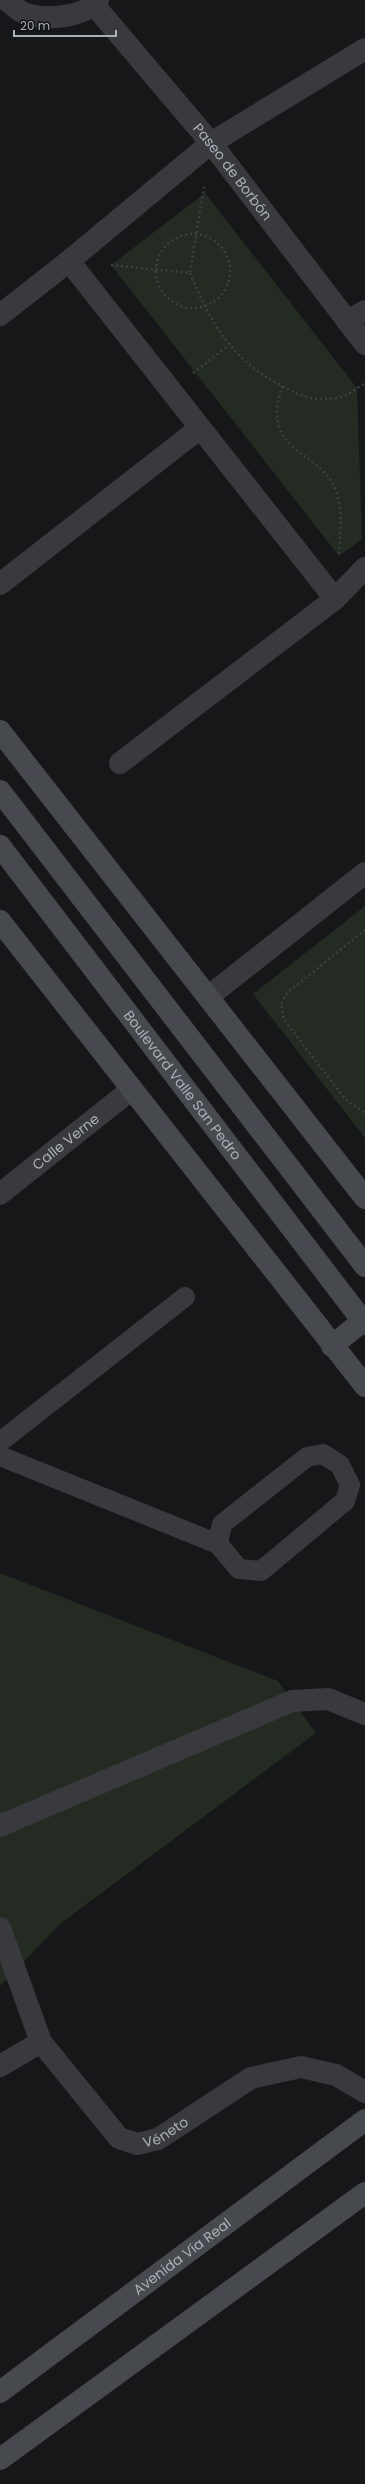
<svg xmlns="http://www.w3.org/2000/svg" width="365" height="2484" font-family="Poppins,sans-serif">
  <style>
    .green { fill: #232b23 }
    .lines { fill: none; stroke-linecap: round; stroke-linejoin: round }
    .path { stroke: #3e4144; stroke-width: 2.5; stroke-dasharray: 2 3; stroke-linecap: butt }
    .service { stroke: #383a3d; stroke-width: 20 }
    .minor { stroke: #383a3d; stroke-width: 22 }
    .secondary { stroke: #46494d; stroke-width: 22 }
    .labels { text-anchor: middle; stroke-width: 3; stroke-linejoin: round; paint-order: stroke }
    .street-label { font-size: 14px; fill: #a9b1b8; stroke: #111213 }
  </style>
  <rect width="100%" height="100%" fill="#161718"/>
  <path class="green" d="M205,193L357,388L362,539L339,556L111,265Z
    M365,906V1138L253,994Z
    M0,1573L278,1681L316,1733L60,1924L0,1986Z"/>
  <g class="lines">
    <path class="path" d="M156 271a37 37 0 1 1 74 0a37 37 0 1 1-74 0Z
      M111,265L190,273L204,187
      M190,273C210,322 231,359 280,385C302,397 312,401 338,398C347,396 357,388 365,383
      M193,373L229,345
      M282,386C280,394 277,403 277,410C276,453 319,455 334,486C344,508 340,530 339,553
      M365,930L287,993L281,1004L284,1020L346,1100L365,1113"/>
    <path class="service" d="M0,1442L185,1297
      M323,1454L340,1465L350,1485L345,1501L261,1571L239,1569L218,1544L222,1524L307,1457Z
      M0,1456L218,1544"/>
    <g class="minor">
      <path d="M6,0C12,4 19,12 26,14C48,20 83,18 98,0"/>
      <path id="s1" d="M94,5L211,143L365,344"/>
      <path d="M0,315L69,261"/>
      <path d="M347,321L365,311"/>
      <path d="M0,584L200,428"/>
      <path d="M335,599L69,261L211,143L365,49"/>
      <path d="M120,763L335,599L365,568"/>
      <path d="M208,997L365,873"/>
      <path id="s2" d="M0,1194L132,1089"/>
      <path d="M0,1826L292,1701L328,1699L365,1714"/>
      <path id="s3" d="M0,1928L41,2042L119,2138L137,2144L158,2139L251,2078L301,2067L336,2075L365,2092"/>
      <path d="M0,2066L41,2042"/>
    </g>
    <g class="secondary">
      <path d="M0,731L365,1198"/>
      <path d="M0,791L365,1266"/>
      <path id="s4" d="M0,846L365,1324"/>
      <path d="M0,921L365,1386"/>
      <path d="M332,1346L365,1319"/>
      <path id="s5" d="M0,2392L365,2120"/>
      <path d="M0,2459L365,2193"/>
    </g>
  </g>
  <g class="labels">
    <g class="street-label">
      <text dy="5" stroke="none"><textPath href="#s1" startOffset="217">Paseo de Borbón</textPath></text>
      <text dy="5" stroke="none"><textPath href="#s4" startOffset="301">Boulevard Valle San Pedro</textPath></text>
      <text dy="5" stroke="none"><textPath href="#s2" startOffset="84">Calle Verne</textPath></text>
      <text dy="5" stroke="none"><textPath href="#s3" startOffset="295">Véneto</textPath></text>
      <text dy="5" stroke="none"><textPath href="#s5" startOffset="227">Avenida Vía Real</textPath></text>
    </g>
  </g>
  <path d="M14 30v6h102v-6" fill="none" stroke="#a9b1b8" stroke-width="2"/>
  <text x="20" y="30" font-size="12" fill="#a9b1b8" stroke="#111213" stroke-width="3" paint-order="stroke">20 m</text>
</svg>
